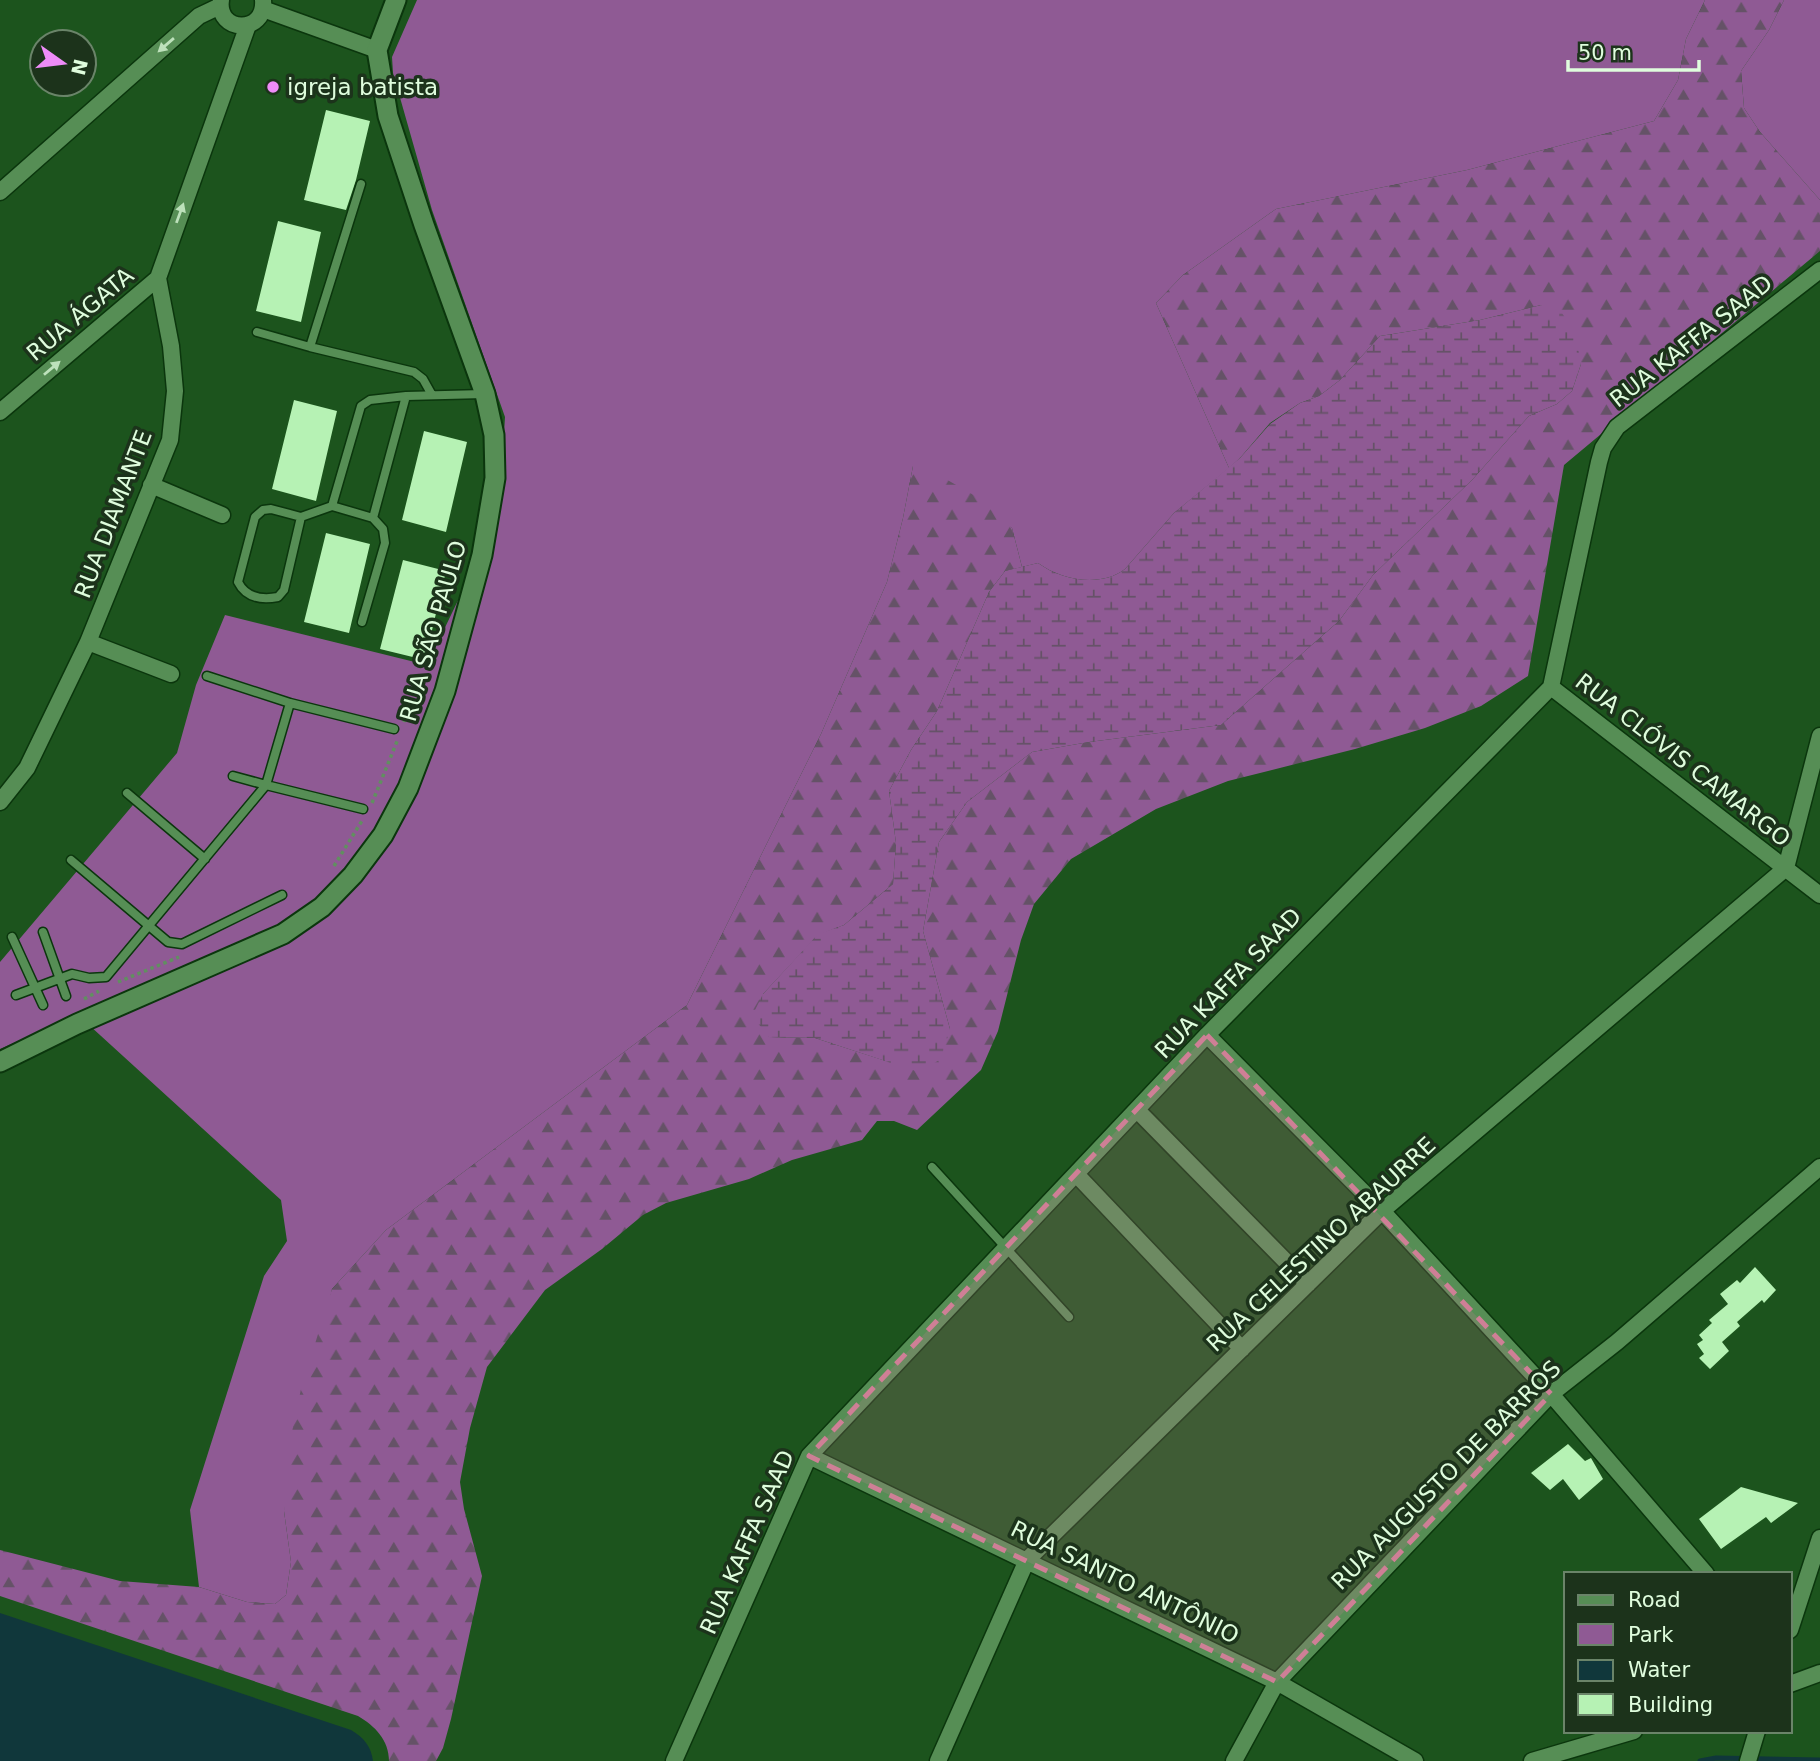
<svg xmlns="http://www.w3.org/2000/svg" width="1820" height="1761" font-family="'DejaVu Sans',sans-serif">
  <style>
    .green { fill: #8f5a94 }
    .forest { fill: url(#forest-firs) }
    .wetland { fill: url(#wetland-marsh) }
    .water { fill: #10373b }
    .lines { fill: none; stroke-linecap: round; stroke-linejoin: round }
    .stream { stroke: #10373b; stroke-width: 5 }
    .building { fill: #b6f2b4 }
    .service-casing { stroke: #0b360d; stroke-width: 11 }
    .minor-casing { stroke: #0b360d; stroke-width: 19 }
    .tertiary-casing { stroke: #0b360d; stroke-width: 23 }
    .path { stroke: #618f60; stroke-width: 3.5; stroke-dasharray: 3.5 3.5; stroke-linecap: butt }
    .service { stroke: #568e55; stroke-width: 8 }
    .minor { stroke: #568e55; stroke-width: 16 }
    .tertiary { stroke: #568e55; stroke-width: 19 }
    .oneway { fill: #bde1bb }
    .marked { fill: #cf7f96; fill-opacity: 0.2; stroke: #cf7f96; stroke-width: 5; stroke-dasharray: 14 9; stroke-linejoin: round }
    .poi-dot { fill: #ee8cf8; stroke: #1c331b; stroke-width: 2.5 }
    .labels { text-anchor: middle; stroke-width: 7; stroke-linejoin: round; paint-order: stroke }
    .poi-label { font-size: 23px; fill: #dffddd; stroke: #1c331b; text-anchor: start }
    .street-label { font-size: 23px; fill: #dffddd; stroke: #1c331b }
  </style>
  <defs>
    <pattern id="forest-firs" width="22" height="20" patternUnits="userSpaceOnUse" patternTransform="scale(1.75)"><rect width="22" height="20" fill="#8f5a94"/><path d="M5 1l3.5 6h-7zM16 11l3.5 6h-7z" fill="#655267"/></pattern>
    <pattern id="wetland-marsh" width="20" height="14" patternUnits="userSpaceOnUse" patternTransform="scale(1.75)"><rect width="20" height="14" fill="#8f5a94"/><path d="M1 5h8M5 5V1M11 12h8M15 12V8" fill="none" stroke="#655267"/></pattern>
  </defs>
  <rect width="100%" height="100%" fill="#1c541d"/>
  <path class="green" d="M417,0H1705L1686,39L1678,80L1654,121L1467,170L1276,209L1183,275L1156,303L1229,468L1174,513L1125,569C1100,588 1061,580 1038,563L1022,567L1012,528L913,466L903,518L887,582L821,734L687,1005L386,1230L332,1289L284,1511L291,1562L286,1595L275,1604L247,1602L199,1587L190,1510L264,1276L287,1241L281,1200L78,1015L0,1049V962L177,753L196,685L225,615L427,665L499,515L505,417L432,210L393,73L392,57Z
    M1784,0H1820V200L1760,132L1744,108L1741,71L1769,30Z"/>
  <path class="forest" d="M1705,0H1784L1769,30L1741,71L1744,108L1760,132L1820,200V251L1564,465L1528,676L1481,706L1425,728L1355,749L1228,781L1156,809L1071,859L1034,904L1021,940L998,1031L981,1070L917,1130L894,1121H877L862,1140L792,1160L749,1179L666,1203L643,1215L602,1249L545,1290L487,1367L470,1428L460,1482L464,1509L482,1576L451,1719L443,1748L436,1761H389C389,1740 375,1726 358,1716L0,1596V1550L120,1581L199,1587L247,1602L275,1604L286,1595L291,1562L284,1511L286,1460L301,1389L332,1289L386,1230L687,1005L821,734L887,582L903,518L913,466L911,459L977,497L1012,528L1022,567L1005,571L989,592L937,711L911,750L889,791L896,843L893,884L844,925L818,935L763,994L769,1037L815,1038L886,1061L950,1029L923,931L939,842L967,802L1032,752L1089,742L1221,725L1339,621L1373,575L1472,480L1529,416L1557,404L1572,391L1581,364L1541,305L1480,320L1380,336L1340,380L1319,396L1300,403L1270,423L1240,458L1229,468L1156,303L1183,275L1276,209L1467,170L1654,121L1678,80L1686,39Z"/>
  <path class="wetland" d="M1541,305L1562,313L1575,333L1581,364L1572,391L1557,404L1529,416L1472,480L1373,575L1339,621L1221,725L1089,742L1032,752L967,802L939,842L923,931L950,1029L941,1059L919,1072L815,1038L769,1037L752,1016L763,994L818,934L844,925L893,884L896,843L889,791L911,750L937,711L989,592L1005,571L1038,563C1061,580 1100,588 1125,569L1174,513L1240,458L1270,424L1300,403L1319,396L1340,380L1380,336L1480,320Z"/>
  <path class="water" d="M0,1613L351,1730C364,1738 371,1746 373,1761H0Z"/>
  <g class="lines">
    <path class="stream" d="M1700,1761L1716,1758L1820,1760"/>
  </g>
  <path class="building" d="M326,110L370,121L356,180L346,210L304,200Z
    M278,221L321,232L301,322L256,311Z
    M294,400L337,411L316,501L272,489Z
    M424,431L467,442L446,532L402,520Z
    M326,533L370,544L349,633L304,622Z
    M403,560L446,571L425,660L380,649Z
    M1755,1267L1776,1290L1764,1303L1762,1300L1737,1322L1740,1326L1722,1342L1729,1351L1710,1369L1699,1358L1704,1354L1697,1344L1703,1340L1699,1335L1712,1323L1709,1320L1728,1304L1720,1294L1737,1280L1740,1283Z
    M1568,1444L1585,1461L1591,1458L1603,1479L1579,1500L1563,1479L1550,1490L1531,1473Z
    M1741,1487L1798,1503L1771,1523L1766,1517L1721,1549L1699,1519Z"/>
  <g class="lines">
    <defs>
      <path id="service" d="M361,184L310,347L414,372L423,379L432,395
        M257,332L310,347
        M271,509L301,517L284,590L278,597C262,600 246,598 238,582L255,517L263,510Z
        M301,517L332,506
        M373,518L332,506L361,406L370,400L406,396
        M362,622L385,543L383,529L373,518L406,396L484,394
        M207,676L290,703
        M233,776L266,785L290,703L394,729
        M127,793L205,859
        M71,860L168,942L182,944L282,895
        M43,932L66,996
        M12,937L43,1005
        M16,995L72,974L89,978L106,977L266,785L363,809
        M932,1167L1069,1317"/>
      <path id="minor" d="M221,0C216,33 266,35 263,0
        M263,9L377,50
        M0,192L199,16L220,6
        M0,412L158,278
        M151,485L222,515
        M88,642L171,674
        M1551,687L1820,895
        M0,802L27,768L88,642L170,440L175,391L171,346L158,278L248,25
        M1207,1035L1382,1211L1551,1394L1706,1574
        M1137,1110L1308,1284
        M1076,1174L1242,1349
        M809,1456L1277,1682L1415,1761
        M1790,1630L1820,1538
        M1790,1684L1820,1673
        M674,1761L809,1456L1207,1035L1551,687L1599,462L1603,448L1617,427L1820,270
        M938,1761L1027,1560L1382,1211L1786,868L1820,736
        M1234,1761L1277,1682L1551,1394L1617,1342L1820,1167
        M1532,1761L1634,1731
        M1748,1761L1757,1731"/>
      <path id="tertiary" d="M0,1062L77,1024L283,934L322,907L353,875L383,835L408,788L445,691L482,555L495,478L494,435L485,394L424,225L388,116L377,50L396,0"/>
    </defs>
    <use href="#service" class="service-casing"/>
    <use href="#minor" class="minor-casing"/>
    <use href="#tertiary" class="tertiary-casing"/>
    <path class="path" d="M404,722L416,690L424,680
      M372,803L398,739
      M334,866L363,819
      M118,982L179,957
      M84,999L99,991"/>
    <use href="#service" class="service"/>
    <use href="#minor" class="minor"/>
    <use href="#tertiary" class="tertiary"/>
  </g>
  <defs><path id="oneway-solid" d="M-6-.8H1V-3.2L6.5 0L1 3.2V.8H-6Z" transform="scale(1.75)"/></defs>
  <g class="oneway">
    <use href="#oneway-solid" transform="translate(166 45) rotate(139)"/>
    <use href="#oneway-solid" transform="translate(180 213) rotate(-70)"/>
    <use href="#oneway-solid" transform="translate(52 368) rotate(-40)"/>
  </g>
  <path class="marked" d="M1207,1035L1551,1394L1277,1682L809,1456Z"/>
  <circle class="poi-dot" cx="273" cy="87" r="7"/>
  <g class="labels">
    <g class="poi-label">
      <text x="287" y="95">igreja batista</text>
    </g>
    <g class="street-label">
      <text transform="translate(80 314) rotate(-40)" y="8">RUA ÁGATA</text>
      <text transform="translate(1691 341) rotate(-38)" y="8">RUA KAFFA SAAD</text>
      <text transform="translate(113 514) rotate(-69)" y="8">RUA DIAMANTE</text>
      <text transform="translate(433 631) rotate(-74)" y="8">RUA SÃO PAULO</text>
      <text transform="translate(1683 760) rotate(38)" y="8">RUA CLÓVIS CAMARGO</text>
      <text transform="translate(1228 983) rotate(-46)" y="8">RUA KAFFA SAAD</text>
      <text transform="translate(1321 1244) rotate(-43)" y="8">RUA CELESTINO ABAURRE</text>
      <text transform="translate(1446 1475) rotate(-45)" y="8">RUA AUGUSTO DE BARROS</text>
      <text transform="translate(747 1542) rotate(-66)" y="8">RUA KAFFA SAAD</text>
      <text transform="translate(1125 1582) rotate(26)" y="8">RUA SANTO ANTÔNIO</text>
    </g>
  </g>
  <rect x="1564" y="1572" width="228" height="161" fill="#1c331b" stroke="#6a8469" stroke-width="2"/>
  <rect x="1578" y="1595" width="35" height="10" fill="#568e55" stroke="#6a8469" stroke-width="2"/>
  <text x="1628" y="1607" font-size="21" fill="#dffddd">Road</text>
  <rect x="1578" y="1624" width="35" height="21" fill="#8f5a94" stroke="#6a8469" stroke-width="2"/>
  <text x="1628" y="1642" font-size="21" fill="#dffddd">Park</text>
  <rect x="1578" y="1660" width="35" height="21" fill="#10373b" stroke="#6a8469" stroke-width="2"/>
  <text x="1628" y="1677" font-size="21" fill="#dffddd">Water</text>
  <rect x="1578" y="1694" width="35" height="21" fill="#b6f2b4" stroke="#6a8469" stroke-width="2"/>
  <text x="1628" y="1712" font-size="21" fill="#dffddd">Building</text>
  <g transform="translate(63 63) rotate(104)"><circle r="33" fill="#1c331b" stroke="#6a8469" stroke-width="2"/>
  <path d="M0-5L12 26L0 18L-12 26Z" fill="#ee8cf8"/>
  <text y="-10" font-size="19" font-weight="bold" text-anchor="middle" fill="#dffddd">N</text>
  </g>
  <path d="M1568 60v10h131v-10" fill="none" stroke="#dffddd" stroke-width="3.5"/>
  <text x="1578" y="60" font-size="21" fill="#dffddd" stroke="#1c331b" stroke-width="5" paint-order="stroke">50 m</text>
</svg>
